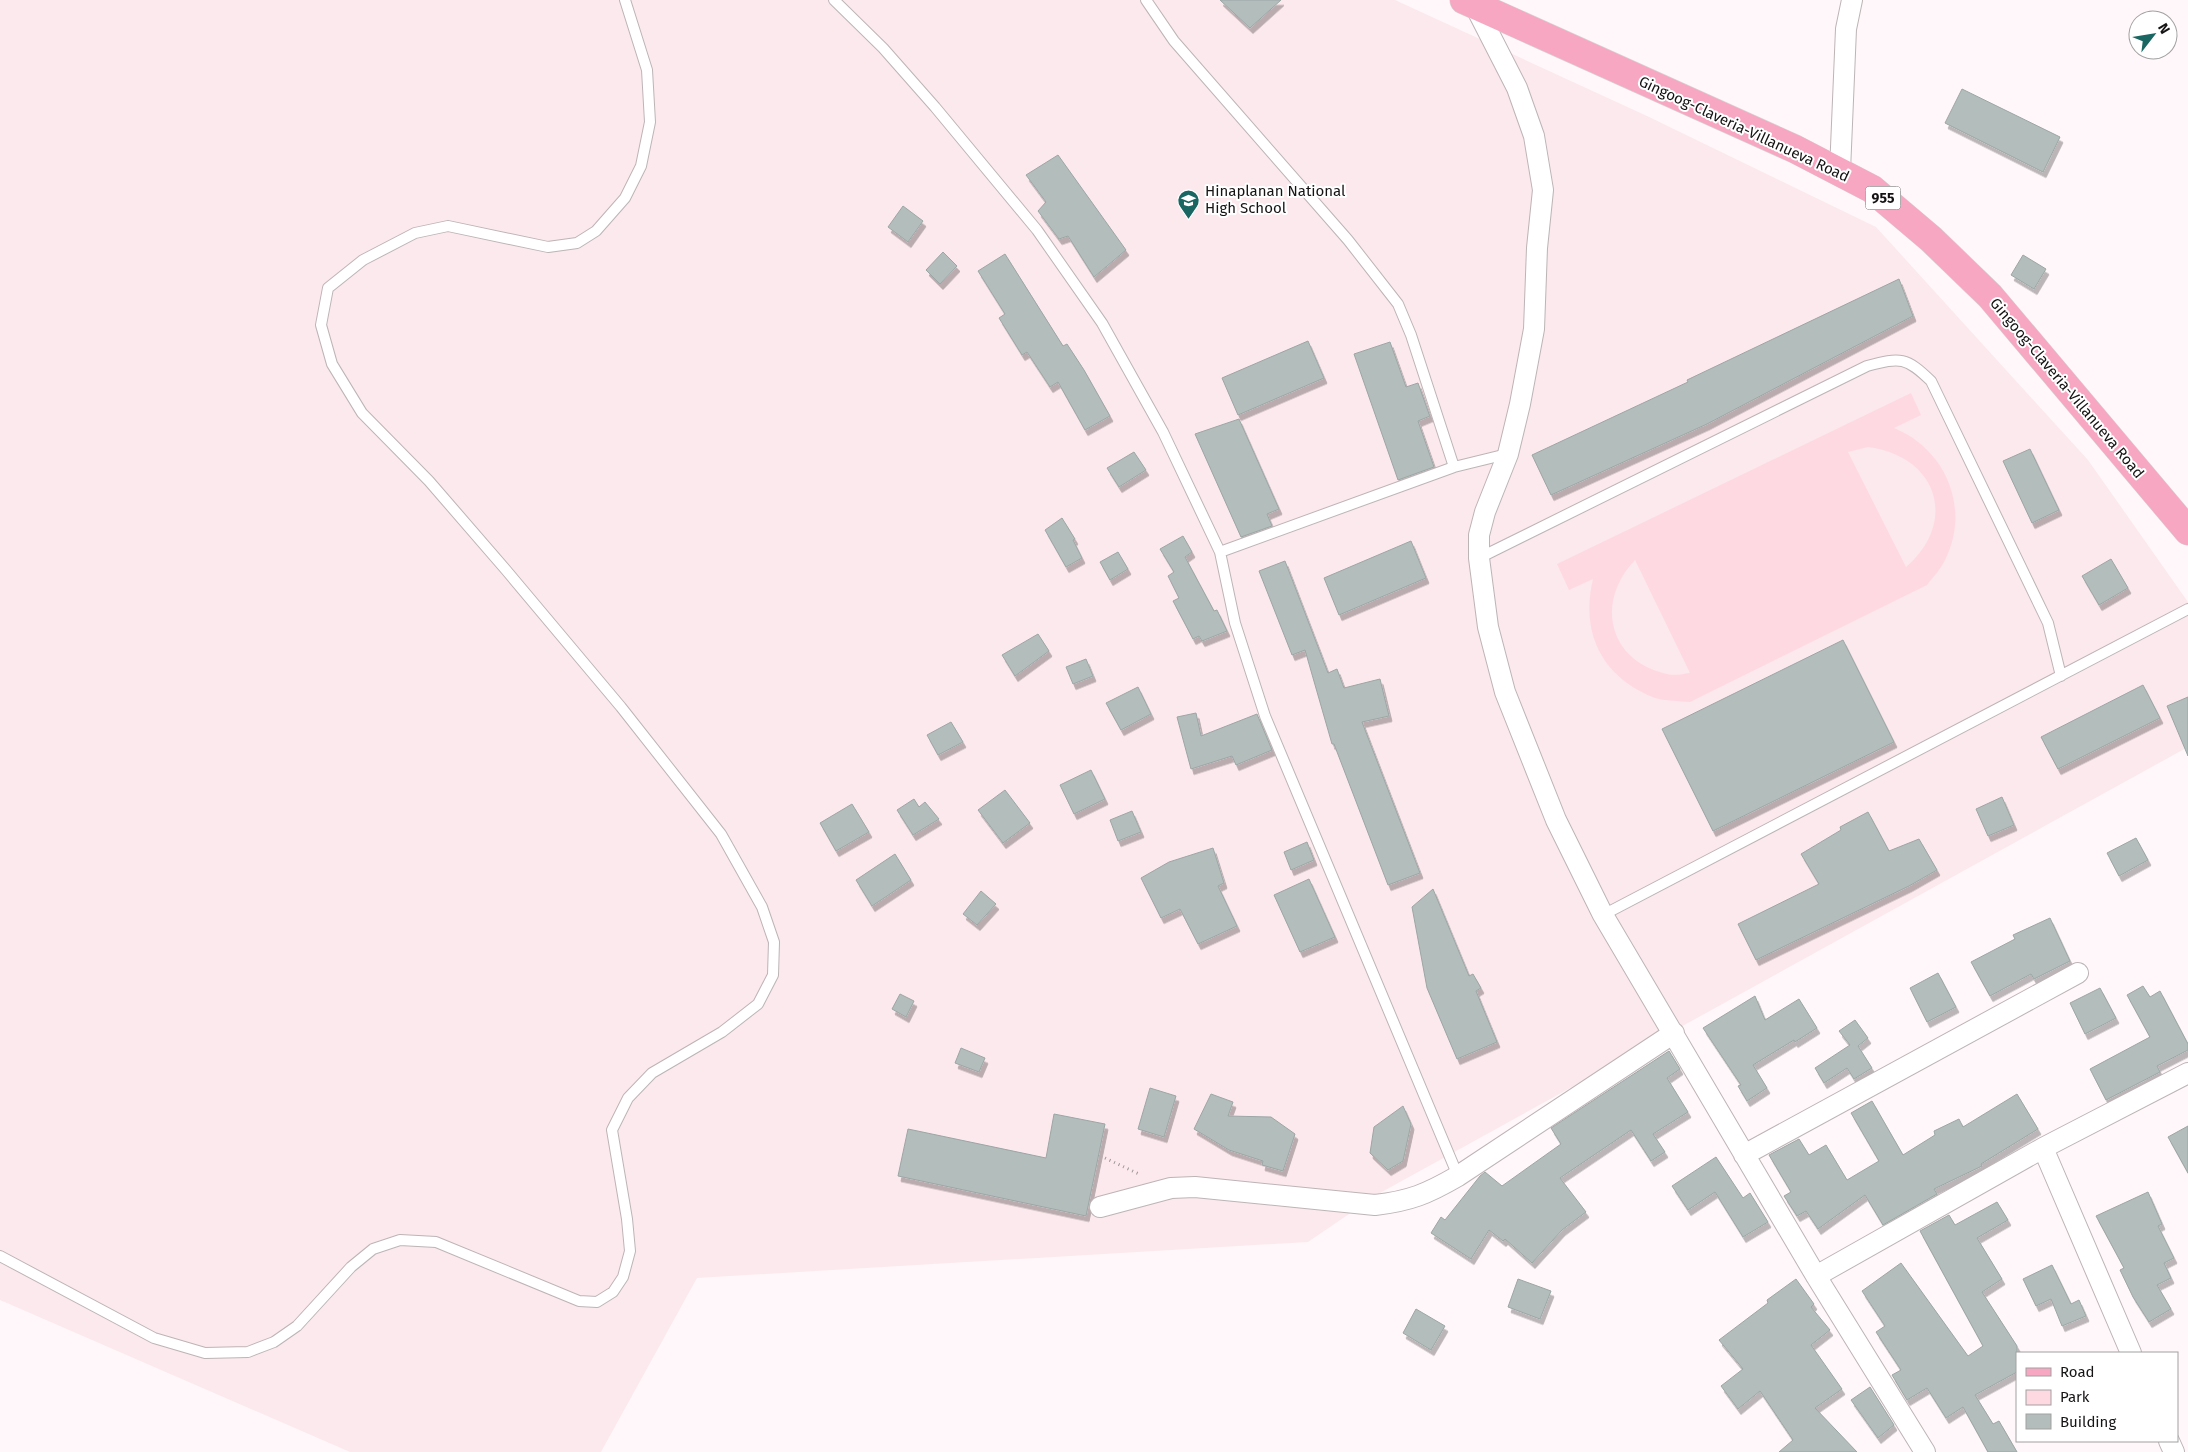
<svg xmlns="http://www.w3.org/2000/svg" width="2188" height="1452" font-family="'Fira Sans',sans-serif">
  <style>
    .built { fill: #fce9ed }
    .green { fill: #ffd9e2; fill-rule: evenodd }
    .building { fill: #b2bdbc; stroke: #9ca6a5; filter: url(#shadow) }
    .lines { fill: none; stroke-linecap: round; stroke-linejoin: round }
    .lane-casing { stroke: #bdb4b6; stroke-width: 12 }
    .street-casing { stroke: #bdb4b6; stroke-width: 22 }
    .primary-casing { stroke: #d5d5d5; stroke-width: 29 }
    .path { stroke: #9c9698; stroke-width: 3; stroke-dasharray: 1 4; stroke-linecap: butt }
    .lane { stroke: #fff; stroke-width: 10 }
    .street { stroke: #fff; stroke-width: 20 }
    .primary { stroke: #f7a7c2; stroke-width: 28 }
    .labels { text-anchor: middle; stroke-width: 4; stroke-linejoin: round; paint-order: stroke }
    .shield { fill: #fff; stroke: #5c5a5a; stroke-width: 1 }
    .shield-label { font-size: 14px; font-weight: bold; fill: #161314 }
    .street-label { font-size: 15px; fill: #161314; stroke: #fff }
    .poi-label { font-size: 15px; fill: #161314; stroke: #fff; text-anchor: start }
  </style>
  <defs>
    <filter id="shadow"><feDropShadow dx="3" dy="5.5" stdDeviation="0" flood-color="#0004"/></filter>
  </defs>
  <rect width="100%" height="100%" fill="#fff7f9"/>
  <path class="built" d="M0,0H1395L1647,116L1876,227L2088,460L2188,602V747L1380,1193L1308,1242L697,1278L601,1452H350L0,1300Z"/>
  <path class="green" d="M1911,393L1921,415L1894,428C1946,449 1971,509 1945,560C1941,569 1933,577 1927,585L1690,702C1679,701 1665,701 1655,698C1602,678 1580,633 1593,579L1569,590L1557,564ZM1868,447C1937,456 1959,521 1906,567L1848,452ZM1635,560L1690,673C1683,674 1674,676 1667,674C1608,661 1595,602 1635,560Z"/>
  <path class="building" d="M1220,0H1281L1250,28Z
    M1962,89L2060,137L2043,172L1945,123Z
    M1058,155L1126,250L1094,277L1068,236L1059,239L1038,211L1046,202L1026,175Z
    M903,206L923,221L908,242L888,227Z
    M943,252L957,266L940,284L926,270Z
    M1005,254L1063,346L1067,344L1084,370L1110,416L1085,430L1058,382L1050,387L1027,352L1022,355L999,318L1005,314L978,271Z
    M2023,255L2046,269L2034,289L2011,275Z
    M1899,279L1913,316L1707,424L1551,495L1532,455L1688,382L1687,380Z
    M1308,341L1324,378L1238,415L1222,378Z
    M1390,342L1406,387L1418,383L1429,414L1430,416L1418,421L1434,467L1398,480L1354,354Z
    M1239,419L1279,509L1267,514L1272,526L1241,537L1195,434Z
    M2030,449L2059,510L2032,523L2003,461Z
    M1134,452L1146,470L1119,487L1107,468Z
    M1062,518L1075,539L1073,540L1082,558L1066,567L1045,530Z
    M1183,536L1192,552L1185,557L1214,611L1217,610L1227,631L1202,641L1199,636L1193,639L1173,601L1179,598L1168,576L1174,572L1160,549Z
    M1411,541L1426,578L1339,615L1324,578Z
    M1118,552L1128,569L1110,580L1100,562Z
    M2111,559L2128,588L2099,605L2082,576Z
    M1285,561L1328,673L1337,669L1344,688L1380,679L1389,716L1362,722L1420,873L1388,885L1334,744H1332L1305,650L1292,655L1259,571Z
    M1038,634L1049,651L1015,676L1002,655Z
    M1843,640L1894,742L1713,831L1662,729Z
    M1086,659L1093,676L1073,684L1066,667Z
    M2143,685L2160,718L2058,769L2041,737Z
    M1138,687L1151,714L1121,730L1106,703Z
    M2188,697V756L2167,706Z
    M1196,713L1201,736L1257,714L1272,750L1236,765L1232,756L1191,769L1177,717Z
    M951,722L963,742L938,755L927,735Z
    M1091,770L1105,799L1074,814L1060,785Z
    M1005,790L1030,823L1003,843L978,810Z
    M2002,797L2014,825L1988,836L1976,809Z
    M914,799L919,807L925,802L939,819L913,835L897,810Z
    M852,804L869,832L836,851L820,823Z
    M1132,811L1141,832L1118,841L1110,820Z
    M1868,812L1889,851L1919,839L1937,870L1909,886L1756,960L1738,924L1819,884L1801,854L1841,830L1840,827Z
    M2136,838L2148,860L2119,876L2107,853Z
    M1307,842L1314,860L1291,870L1284,852Z
    M1213,848L1224,883L1218,886L1237,926L1198,944L1180,909L1161,918L1141,878L1169,862Z
    M895,854L911,880L872,906L856,880Z
    M1309,879L1335,937L1300,952L1274,895Z
    M1433,889L1469,976L1473,974L1481,988L1476,991L1497,1042L1457,1059L1427,988L1412,907Z
    M981,891L996,904L977,925L963,914Z
    M2050,918L2070,961L2034,979L2031,974L1990,996L1971,962L2015,939L2013,935Z
    M1938,973L1956,1007L1927,1022L1910,988Z
    M2143,986L2150,997L2160,991L2188,1044V1050L2157,1066L2160,1072L2106,1100L2090,1069L2150,1037L2127,995Z
    M2100,988L2116,1018L2085,1034L2070,1003Z
    M900,994L914,1001L906,1017L892,1009Z
    M1755,996L1765,1020L1799,999L1817,1028L1795,1042L1794,1040L1753,1065L1767,1088L1747,1101L1738,1086L1741,1085L1703,1028Z
    M1855,1020L1868,1038L1858,1046L1872,1068L1854,1079L1847,1068L1824,1083L1815,1068L1850,1045L1839,1031Z
    M961,1048L985,1058L979,1072L955,1063Z
    M1669,1051L1680,1069L1667,1078L1688,1112L1653,1134L1665,1152L1651,1161L1631,1130L1560,1178L1586,1212L1562,1230L1532,1263L1505,1239L1503,1241L1489,1230L1471,1259L1431,1233L1441,1217L1445,1220L1480,1176L1485,1172L1502,1186L1561,1144L1551,1128Z
    M1150,1088L1176,1096L1164,1137L1138,1129Z
    M1211,1094L1233,1102L1228,1116L1271,1117L1295,1134L1283,1171L1262,1165L1263,1161L1229,1150L1194,1129Z
    M2017,1094L2038,1129L1981,1164L1982,1166L1934,1189L1937,1194L1883,1225L1865,1195L1818,1229L1806,1211L1797,1216L1784,1196L1791,1192L1769,1155L1799,1139L1809,1155L1826,1145L1847,1180L1879,1161L1851,1113L1872,1101L1903,1155L1935,1135L1934,1131L1959,1119L1963,1127Z
    M1403,1106L1411,1124L1403,1161L1388,1170L1370,1153L1374,1127Z
    M1054,1114L1105,1124L1086,1216L898,1176L908,1129L1046,1158Z
    M2188,1126V1173L2168,1137Z
    M1716,1157L1743,1198L1750,1193L1768,1222L1743,1237L1715,1192L1688,1210L1672,1186Z
    M2148,1192L2162,1224L2158,1226L2174,1258L2164,1263L2171,1278L2157,1285L2171,1309L2149,1322L2133,1297L2120,1270L2124,1268L2096,1216Z
    M1997,1202L2008,1220L1977,1238L2002,1279L1982,1292L2017,1346V1372L1975,1395L1993,1424L1999,1421L2017,1452H1988L1963,1407L1946,1418L1927,1388L1907,1400L1892,1375L1901,1370L1876,1332L1885,1326L1862,1291L1901,1263L1968,1356L1983,1346L1920,1231L1949,1215L1955,1225Z
    M2052,1265L2071,1304L2079,1300L2086,1316L2062,1326L2051,1299L2036,1306L2023,1279Z
    M1518,1279L1551,1291L1540,1319L1508,1307Z
    M1796,1279L1814,1304L1811,1307L1830,1330L1811,1345L1842,1389L1815,1408L1857,1452H1779L1793,1440L1760,1391L1738,1409L1721,1386L1743,1369L1719,1340L1768,1303L1767,1300Z
    M1416,1309L1445,1326L1431,1350L1403,1333Z
    M1870,1387L1894,1425L1878,1438L1851,1400Z"/>
  <g class="lines">
    <defs>
      <path id="lane" d="M834,0L883,48L935,107L1037,230L1102,323L1163,432L1220,552L1235,623L1265,716L1458,1176
        M1146,0L1174,41L1348,240L1398,304L1411,335L1454,467
        M1220,552L1454,467L1507,454
        M1479,558L1867,366C1901,357 1906,357 1931,381L2048,623L2061,676
        M1603,915L2188,609
        M0,1256L154,1338L205,1353L248,1352L274,1342L297,1326L351,1267L373,1249L400,1240L436,1242L579,1301L597,1302L613,1292L623,1277L630,1251L627,1219L612,1130L628,1098L652,1073L722,1032L758,1004L773,975L774,942L762,907L721,834L621,707L506,570L429,481L362,413L332,364L321,325L328,288L363,260L415,233L448,226L548,247L577,243L596,231L625,198L641,166L650,122L647,70L625,0"/>
      <path id="street" d="M1474,4L1517,88L1534,136L1543,190L1537,248L1534,329L1520,404L1508,454L1485,512L1479,535V558L1488,627L1505,692L1556,820L1603,915L1816,1276L1925,1452
        M1840,171L1846,29L1852,0
        M2043,1148L2131,1353
        M1744,1155L2078,973
        M1100,1207L1171,1188L1195,1187L1375,1205C1410,1201 1427,1194 1458,1176L1674,1033
        M1816,1276L2043,1148L2188,1073
        M2169,1441L2174,1452"/>
      <path id="primary" d="M1464,0L1795,149L1872,189L1931,239L1990,296L2188,531"/>
    </defs>
    <use href="#lane" class="lane-casing"/>
    <use href="#street" class="street-casing"/>
    <use href="#primary" class="primary-casing"/>
    <path class="path" d="M1105,1158L1141,1175"/>
    <use href="#lane" class="lane"/>
    <use href="#street" class="street"/>
    <use href="#primary" class="primary"/>
  </g>
  <defs>
    <symbol id="school-pin" viewBox="-11 -11 22 30"><path d="M0 17L-7.5 6A9.5 9.5 0 1 1 7.5 6Z" fill="#196662" stroke="#fff"/><path d="M0-5L7-2L0 1L-7-2ZM-4 1L0 2.5L4 1V4Q0 6-4 4Z" fill="#fff"/></symbol>
  </defs>
  <g fill-rule="evenodd">
    <use href="#school-pin" x="1176" y="188" width="25" height="34"/>
  </g>
  <g class="labels">
    <rect class="shield" x="1865.5" y="186.5" width="35" height="23" rx="4"/>
    <g class="shield-label">
      <text x="1883" y="203">955</text>
    </g>
    <g class="street-label">
      <text transform="translate(1744 129) rotate(25)" y="5">Gingoog-Claveria-Villanueva Road</text>
      <text transform="translate(2067 388) rotate(50)" y="5">Gingoog-Claveria-Villanueva Road</text>
    </g>
    <g class="poi-label">
      <text x="1205" y="196">Hinaplanan National<tspan x="1205" dy="17">High School</tspan></text>
    </g>
  </g>
  <rect x="2016" y="1352" width="162" height="90" fill="#ffffff" stroke="#a2a1a1"/>
  <rect x="2026" y="1368" width="25" height="8" fill="#f7a7c2" stroke="#a2a1a1"/>
  <text x="2060" y="1377" font-size="15" fill="#161314">Road</text>
  <rect x="2026" y="1390" width="25" height="15" fill="#ffd9e2" stroke="#a2a1a1"/>
  <text x="2060" y="1402" font-size="15" fill="#161314">Park</text>
  <rect x="2026" y="1414" width="25" height="15" fill="#b2bdbc" stroke="#a2a1a1"/>
  <text x="2060" y="1427" font-size="15" fill="#161314">Building</text>
  <g transform="translate(2153 35) rotate(59)"><circle r="24" fill="#ffffff" stroke="#a2a1a1"/>
  <path d="M0-4L9 19L0 12L-9 19Z" fill="#196662"/>
  <text y="-8" font-size="14" font-weight="bold" text-anchor="middle" fill="#161314">N</text>
  </g>
</svg>
